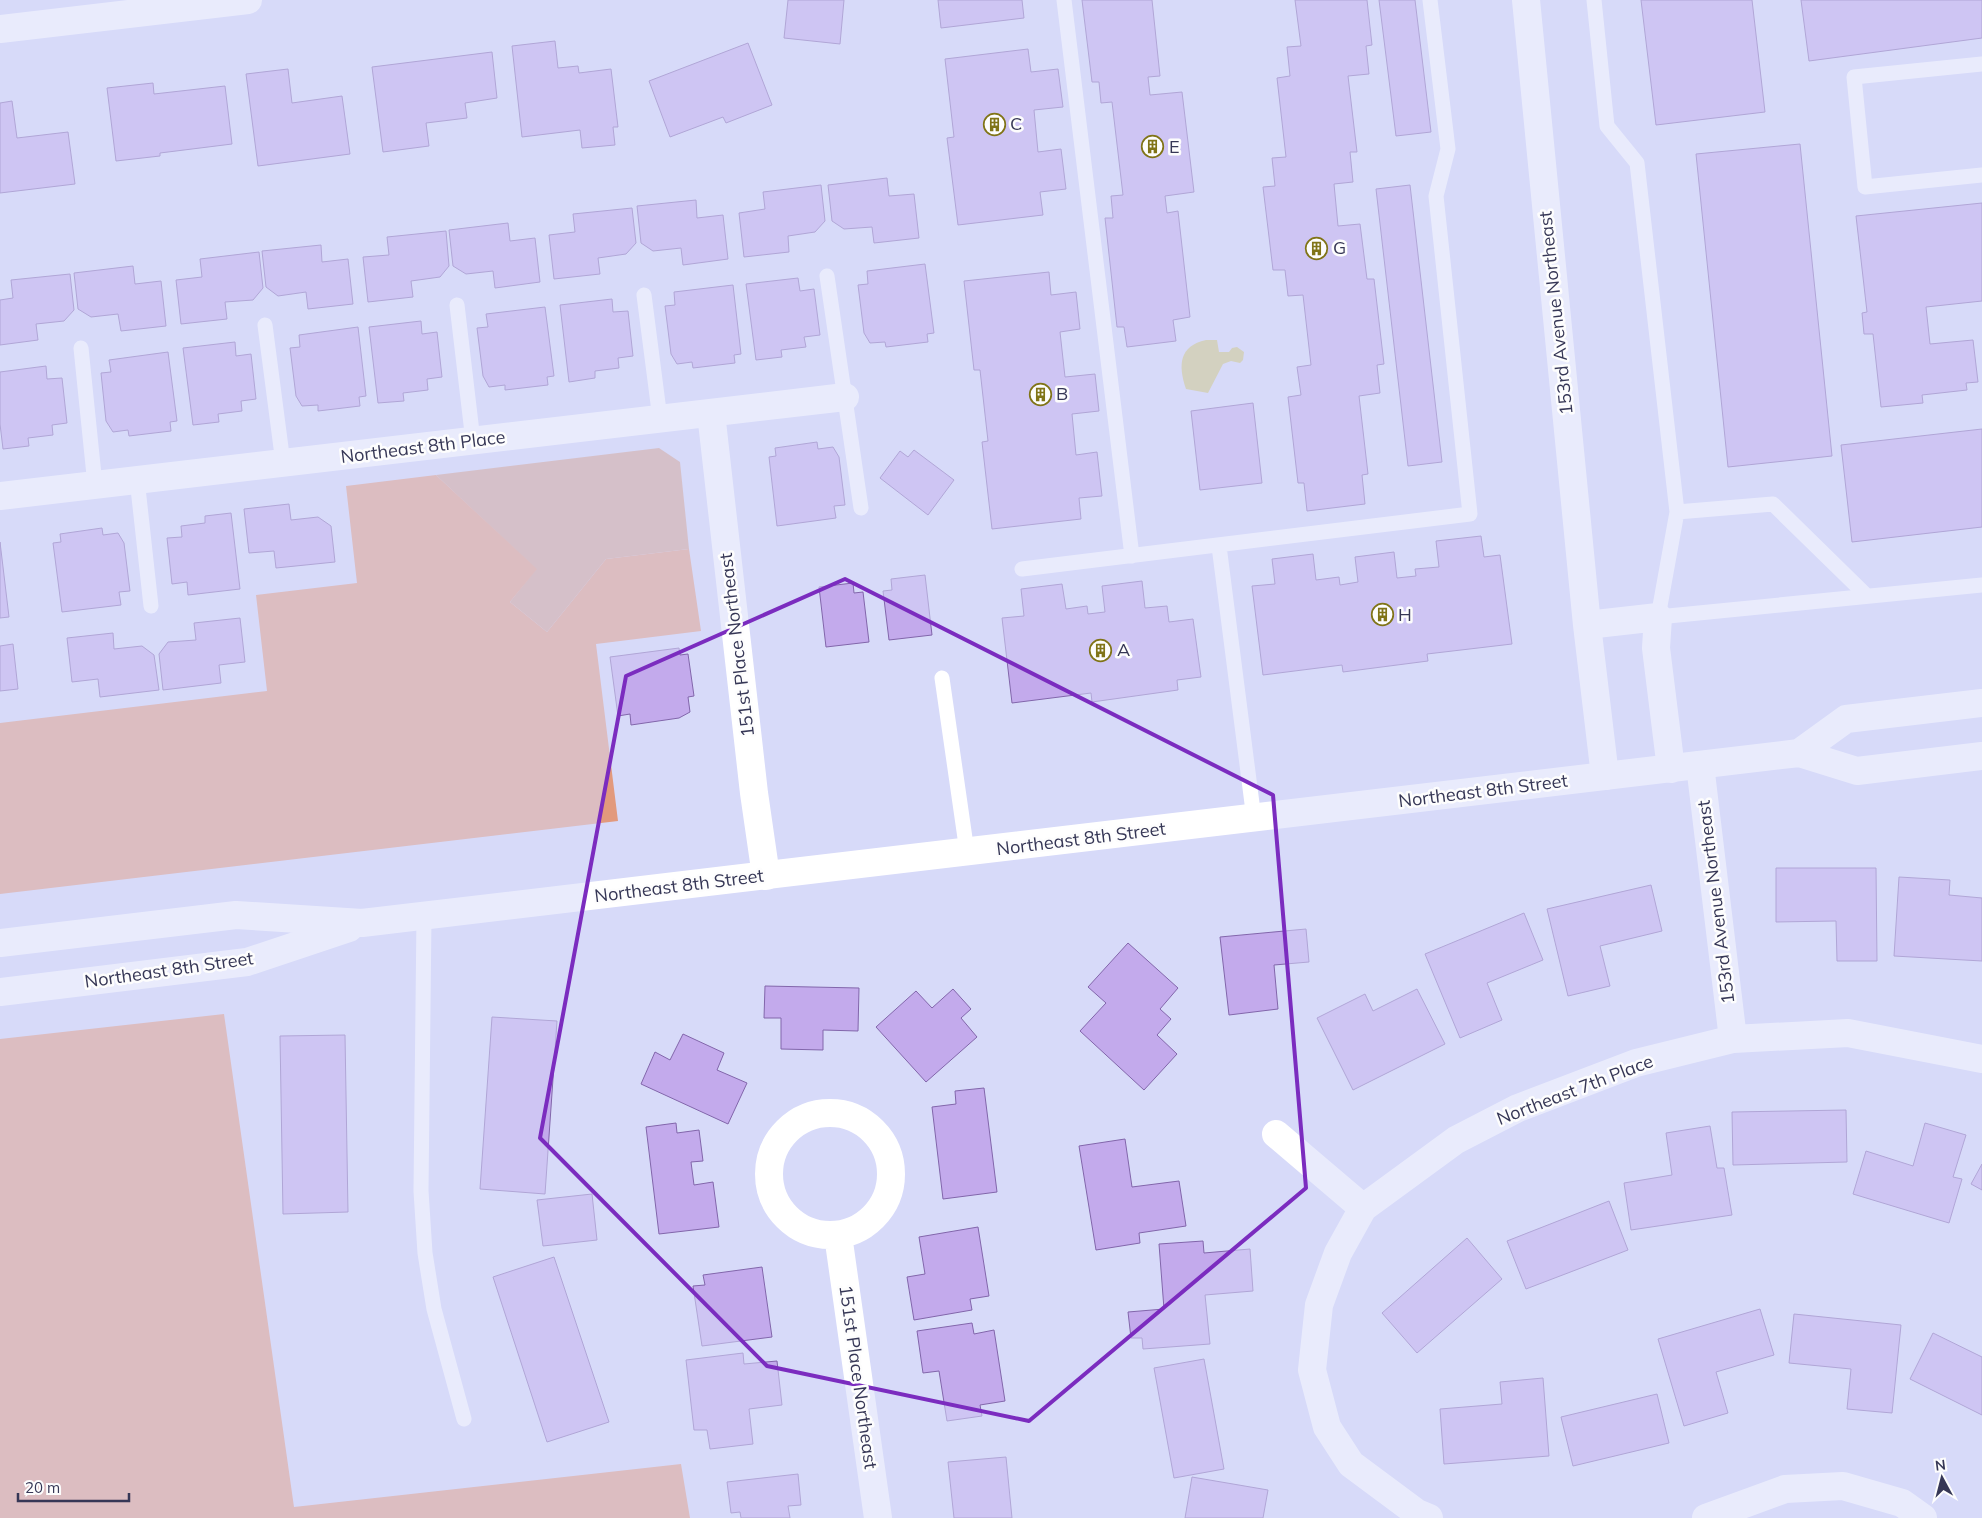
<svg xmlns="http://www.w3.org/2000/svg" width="1982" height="1518" font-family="Mulish,sans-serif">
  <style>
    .green { fill: #d3a18f }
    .forest { fill: #e2997d }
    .water { fill: #cfc57a }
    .building { fill: #c3aaec; stroke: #8266ab }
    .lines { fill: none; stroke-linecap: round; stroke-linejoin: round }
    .service { stroke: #fff; stroke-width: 15 }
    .minor { stroke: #fff; stroke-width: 28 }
    .secondary { stroke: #fff; stroke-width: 28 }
    .marked { fill: none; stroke: #7b2cbf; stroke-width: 4; stroke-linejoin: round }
    .labels { text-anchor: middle; stroke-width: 5; stroke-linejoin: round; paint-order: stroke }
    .poi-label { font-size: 18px; fill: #363756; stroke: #fdfdfd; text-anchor: start }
    .street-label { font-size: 18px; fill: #363756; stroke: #fdfdfd }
  </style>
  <rect width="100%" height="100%" fill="#d7daf9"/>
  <path class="green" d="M659,448L680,462L689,549L606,559L547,632L510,602L536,569L436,475Z"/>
  <path class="forest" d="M436,475L537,569L510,602L547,632L606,559L689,549L701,631L596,644L618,821L0,894V723L267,691L256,595L357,583L346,486Z
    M224,1014L294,1507L681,1464L690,1518H0V1039Z"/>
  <path class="water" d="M1206,340H1217L1219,352H1229L1232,348L1237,347L1244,352L1243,360L1240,363L1231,361L1223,364L1208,393L1186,389C1178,365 1179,346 1206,340Z"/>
  <path class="building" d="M788,0H844L840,44L784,38Z
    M938,0H1022L1024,18L941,28Z
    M1082,0H1152L1160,76L1148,77L1150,95L1182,92L1194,192L1165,196L1167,213L1178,211L1190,317L1173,320L1176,341L1127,347L1124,327H1117L1105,218H1113L1111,196L1123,195L1112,102L1101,103L1099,82H1092Z
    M1295,0H1367L1372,45L1366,46L1369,74L1348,76L1357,152H1350L1353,182L1334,184L1338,226L1360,224L1367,279H1374L1384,364L1377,365L1380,393L1359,396L1368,474L1362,475L1365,504L1307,511L1304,483H1298L1288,397L1301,395L1297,367L1311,365L1303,295L1288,296L1285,270H1273L1263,187L1275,186L1272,158L1286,157L1277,78L1290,76L1287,47L1301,46Z
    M1379,0H1415L1431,132L1396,136Z
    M1641,0H1752L1765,112L1656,125Z
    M1801,0H1982V38L1809,61Z
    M555,41L558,68L578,66L579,73L611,69L618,127H613L615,145L582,148L580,130L522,137L512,46Z
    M748,43L772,105L726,123L723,117L670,137L649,81Z
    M1028,49L1031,72L1058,69L1063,107L1034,110L1038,152L1061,149L1066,189L1040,192L1043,215L958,225L947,138L954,137L945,59Z
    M492,52L497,98L465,103L467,118L426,123L429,146L383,152L372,67Z
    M288,69L292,103L342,96L350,154L258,166L246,74Z
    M153,83L154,94L225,86L232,144L160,153V156L116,161L107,88Z
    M12,101L17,138L68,132L75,184L0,193V103Z
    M1800,144L1832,456L1728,467L1696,154Z
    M887,178L889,196L914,194L919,238L874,243L872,227L844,229L832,221L828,185Z
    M821,185L825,221L815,232L788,236L789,252L744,257L739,213L765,209L763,192Z
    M1410,185L1442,462L1408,466L1376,189Z
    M696,200L697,218L723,215L728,259L683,265L681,248L653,251L641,243L637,206Z
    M1982,203V301L1926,307L1930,344L1973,340L1978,382L1966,383L1967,390L1922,395L1923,403L1881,407L1873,334H1864L1862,313L1867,312L1856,216Z
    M632,208L636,243L626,254L598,258L600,274L554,279L549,235L575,232L573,214Z
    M508,223L510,241L535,238L540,282L495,288L493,271L466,274L453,266L449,230Z
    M446,231L449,266L440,277L411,281L413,297L368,302L363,257L389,255L387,237Z
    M321,245L322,262L348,259L353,304L308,309L306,292L278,296L266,287L262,251Z
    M259,252L263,288L253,300L225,302L227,319L181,324L176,280L202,277L200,259Z
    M925,264L934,333L927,334L928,342L886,347L885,342L870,343L864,333L858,285L868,284L867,271Z
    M133,266L135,284L161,281L166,326L121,331L118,314L91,317L78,309L74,273Z
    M1049,272L1051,295L1076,292L1080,329L1060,332L1065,377L1095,374L1099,411L1072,414L1076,455L1097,452L1102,496L1079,498L1081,519L992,529L982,442L988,441L980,370H974L964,281Z
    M70,274L74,310L64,321L36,324L38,340L0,345V300L13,298L11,280Z
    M798,278L800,291L814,289L820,335L804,337L806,347L781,350L782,357L756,360L746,284Z
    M733,285L741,354L734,355L735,363L693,368L692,362L677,364L671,354L665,306L675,305L674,292Z
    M612,299L613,312L628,311L633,356L618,358L619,368L595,371V378L569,382L560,305Z
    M545,307L554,376L547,377L548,385L505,390V385L489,387L483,376L477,328L488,327L486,314Z
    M421,321L422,334L437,332L442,377L427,379L428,390L403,393L404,401L378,403L369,327Z
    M358,327L366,396L359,397L360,406L318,411V405L302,406L296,396L290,348L300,347L299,335Z
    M235,342L236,356L251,354L256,399L241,401L242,411L218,414L219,422L193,425L183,348Z
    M168,352L177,421L170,422L171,431L129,436L128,430L113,432L106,421L101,373L111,372L109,360Z
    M46,366L47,379L62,378L67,423L52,425L53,435L28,438L29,446L3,449L0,424V372Z
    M1253,403L1262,483L1200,490L1191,411Z
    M1982,429V527L1852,542L1841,445Z
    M817,442L818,449L833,447L839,457L845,505L834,506L836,518L777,526L769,457L776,456L775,448Z
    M914,450L954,480L928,515L880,478L900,451L908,457Z
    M289,504L291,520L318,517L331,526L335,562L276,568L274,551L249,553L244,509Z
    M231,513L240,589L188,595L187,582L172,584L167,538L182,537L181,526L205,523V516Z
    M102,528L103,535L118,533L124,543L130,591L119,592L121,605L62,612L53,543L61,542L60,534Z
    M1481,536L1484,557L1500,555L1512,644L1427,654L1428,661L1343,672L1342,665L1263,675L1252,586L1275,584L1272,559L1313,554L1316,580L1339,577L1340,585L1358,582L1355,557L1394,552L1397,578L1416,576L1415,569L1439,567L1436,541Z
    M0,542L9,617L0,618Z
    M925,575L932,635L889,640L883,591L892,590L891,579Z
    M1142,581L1145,608L1167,606L1169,622L1193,619L1201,677L1177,680L1178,690L1092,702L1091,693L1012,703L1002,618L1024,616L1021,589L1062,584L1066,609L1087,606L1088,614L1105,612L1102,586Z
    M853,583L854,593L863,592L869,642L826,647L819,587Z
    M240,618L245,662L219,665L221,683L163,690L159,654L168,642L196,640L194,623Z
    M113,633L114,649L142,646L154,655L159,690L100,697L98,679L72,682L67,638Z
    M13,644L18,689L0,691V646Z
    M679,648L680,655L688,654L694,696L688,697L690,712L679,718L631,725L630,714L618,716L610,657Z
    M1776,868H1876L1877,961H1837L1836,921L1776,922Z
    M1899,877L1950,880L1949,895L1982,898V961L1894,956Z
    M1651,885L1662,931L1600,946L1610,986L1568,996L1547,909Z
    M1524,913L1543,960L1487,983L1502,1020L1460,1038L1425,954Z
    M1306,929L1309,962L1274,965L1278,1009L1229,1015L1220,937Z
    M1128,943L1178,988L1160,1009L1171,1019L1157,1035L1177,1054L1144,1090L1080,1031L1106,1003L1088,987Z
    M765,986L859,988L858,1031L823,1030V1050L781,1049V1018H764Z
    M953,989L971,1009L961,1018L977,1037L926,1082L876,1027L916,991L932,1008Z
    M1417,989L1445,1044L1353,1090L1317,1018L1365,994L1373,1011Z
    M492,1017L557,1021L545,1194L480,1189Z
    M683,1034L724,1053L717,1070L747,1083L728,1124L641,1084L655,1052L670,1060Z
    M345,1035L348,1212L283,1214L280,1036Z
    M984,1088L997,1192L943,1199L932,1107L956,1104L955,1091Z
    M1846,1110L1847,1162L1733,1165L1732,1112Z
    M676,1123L677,1133L699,1130L703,1161L691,1162L694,1185L713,1182L719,1227L659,1234L646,1127Z
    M1925,1123L1966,1135L1953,1177L1962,1179L1949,1223L1853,1194L1866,1151L1913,1166Z
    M1710,1126L1717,1168H1724L1732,1215L1631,1230L1624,1183L1672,1175L1666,1133Z
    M1125,1139L1132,1187L1179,1181L1186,1226L1139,1233L1140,1243L1096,1250L1079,1146Z
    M1982,1164V1190L1971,1184Z
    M592,1194L597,1240L543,1246L537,1200Z
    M1609,1201L1628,1250L1526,1289L1507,1241Z
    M978,1227L989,1296L970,1299L972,1310L914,1320L907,1277L925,1274L919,1237Z
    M1467,1238L1502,1279L1417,1353L1382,1313Z
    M1203,1241L1204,1253L1250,1249L1253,1291L1205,1295L1210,1344L1143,1349L1142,1338H1131L1128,1312L1164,1309L1159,1244Z
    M554,1257L609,1422L547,1442L493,1277Z
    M762,1267L772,1337L702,1346L693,1286L705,1285L703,1275Z
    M1760,1309L1774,1355L1716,1372L1728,1413L1684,1426L1658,1339Z
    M1794,1314L1901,1325L1892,1413L1847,1409L1851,1369L1789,1363Z
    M972,1323L974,1334L994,1330L1005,1401L980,1405L982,1416L947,1421L939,1371L923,1373L917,1331Z
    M1933,1333L1982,1357V1415L1910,1379Z
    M743,1353L744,1364L777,1361L782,1405L749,1409L753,1444L710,1449L707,1430H694L686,1360Z
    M1204,1359L1224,1469L1174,1478L1154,1368Z
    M1543,1378L1549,1456L1444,1464L1440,1409L1502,1404L1500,1382Z
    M1657,1394L1669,1443L1573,1466L1561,1417Z
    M1006,1457L1012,1518H954L948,1462Z
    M798,1474L801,1505L788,1506L790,1518H741L740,1512L731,1513L727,1482Z
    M1192,1477L1268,1490L1263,1518H1185Z"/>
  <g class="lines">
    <path class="service" d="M1064,0L1132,556
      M1594,0L1607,126L1637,163L1677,512L1773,504L1867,596
      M1982,64L1854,77L1865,187L1982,175
      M827,276L861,508
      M644,295L660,419
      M457,305L473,441
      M265,325L283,463
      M81,348L95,485
      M137,479L151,606
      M1677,512L1658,617L1982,585
      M1219,546L1254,819
      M1022,569L1470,514L1436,196L1448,149L1430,0
      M942,678L967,852
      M424,916L421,1191L425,1253L434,1309L464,1419"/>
    <path class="minor" d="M1526,0L1587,625L1605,776
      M0,29L248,0
      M711,413L754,793L766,876
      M0,496L845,397
      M1587,625L1658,617L1656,648L1671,769
      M1700,765L1733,1039
      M769 1174a61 61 0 1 1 122 0a61 61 0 1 1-122 0Z
      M1276,1134L1363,1208L1456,1140L1518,1108L1636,1063L1733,1039L1848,1033L1982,1059
      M1363,1208L1338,1253L1319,1305L1312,1370L1327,1427L1351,1464L1417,1513L1429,1518
      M838,1235L878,1518
      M1706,1518L1785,1489L1843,1486L1902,1503L1923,1518"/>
    <path class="secondary" d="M1799,753L1846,719L1982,703
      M0,943L236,915L362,923L1799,753L1857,771L1982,756
      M0,992L247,962L349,928"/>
  </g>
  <path d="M0 0H1982V1518H0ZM845,579L1273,795L1306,1188L1029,1421L767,1366L540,1138L626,676Z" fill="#d7daf9" fill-opacity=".55" fill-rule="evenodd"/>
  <path class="marked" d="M845,579L1273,795L1306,1188L1029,1421L767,1366L540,1138L626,676Z"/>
  <defs>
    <symbol id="building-ring" viewBox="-11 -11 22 22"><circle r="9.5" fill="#fdfdfd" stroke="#807417" stroke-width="1.5"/><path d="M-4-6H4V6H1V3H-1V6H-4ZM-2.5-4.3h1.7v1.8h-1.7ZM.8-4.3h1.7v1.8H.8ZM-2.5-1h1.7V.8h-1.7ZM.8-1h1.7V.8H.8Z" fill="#807417"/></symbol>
  </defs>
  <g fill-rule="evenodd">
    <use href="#building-ring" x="982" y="112" width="25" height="25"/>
    <use href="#building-ring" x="1140" y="134" width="25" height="25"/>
    <use href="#building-ring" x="1304" y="236" width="25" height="25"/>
    <use href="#building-ring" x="1028" y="382" width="25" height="25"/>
    <use href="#building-ring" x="1370" y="602" width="25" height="25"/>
    <use href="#building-ring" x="1088" y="638" width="25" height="25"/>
  </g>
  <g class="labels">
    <g class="poi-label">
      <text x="1010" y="130">C</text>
      <text x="1169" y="153">E</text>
      <text x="1333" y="254">G</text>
      <text x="1056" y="400">B</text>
      <text x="1398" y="621">H</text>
      <text x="1117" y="656">A</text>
    </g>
    <g class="street-label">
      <text transform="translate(1556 313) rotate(-96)" y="6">153rd Avenue Northeast</text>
      <text transform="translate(423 447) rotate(-7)" y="6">Northeast 8th Place</text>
      <text transform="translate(737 645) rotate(-97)" y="6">151st Place Northeast</text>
      <text transform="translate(1483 791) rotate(-7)" y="6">Northeast 8th Street</text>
      <text transform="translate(1081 839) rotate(-7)" y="6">Northeast 8th Street</text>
      <text transform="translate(679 886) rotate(-7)" y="6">Northeast 8th Street</text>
      <text transform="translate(1716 902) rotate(-97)" y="6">153rd Avenue Northeast</text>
      <text transform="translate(169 970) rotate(-8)" y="6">Northeast 8th Street</text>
      <text transform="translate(1575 1090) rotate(-21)" y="6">Northeast 7th Place</text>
      <text transform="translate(858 1377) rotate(82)" y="6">151st Place Northeast</text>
    </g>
  </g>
  <g transform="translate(1942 1478) rotate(353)" stroke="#fdfdfd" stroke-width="4" paint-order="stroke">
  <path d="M0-4L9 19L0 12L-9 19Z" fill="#363756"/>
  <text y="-8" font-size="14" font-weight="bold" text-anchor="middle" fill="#363756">N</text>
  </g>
  <path d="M18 1493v8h111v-8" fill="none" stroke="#363756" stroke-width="2.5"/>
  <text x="25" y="1493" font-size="15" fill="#363756" stroke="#fdfdfd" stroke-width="4" paint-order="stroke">20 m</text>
</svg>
